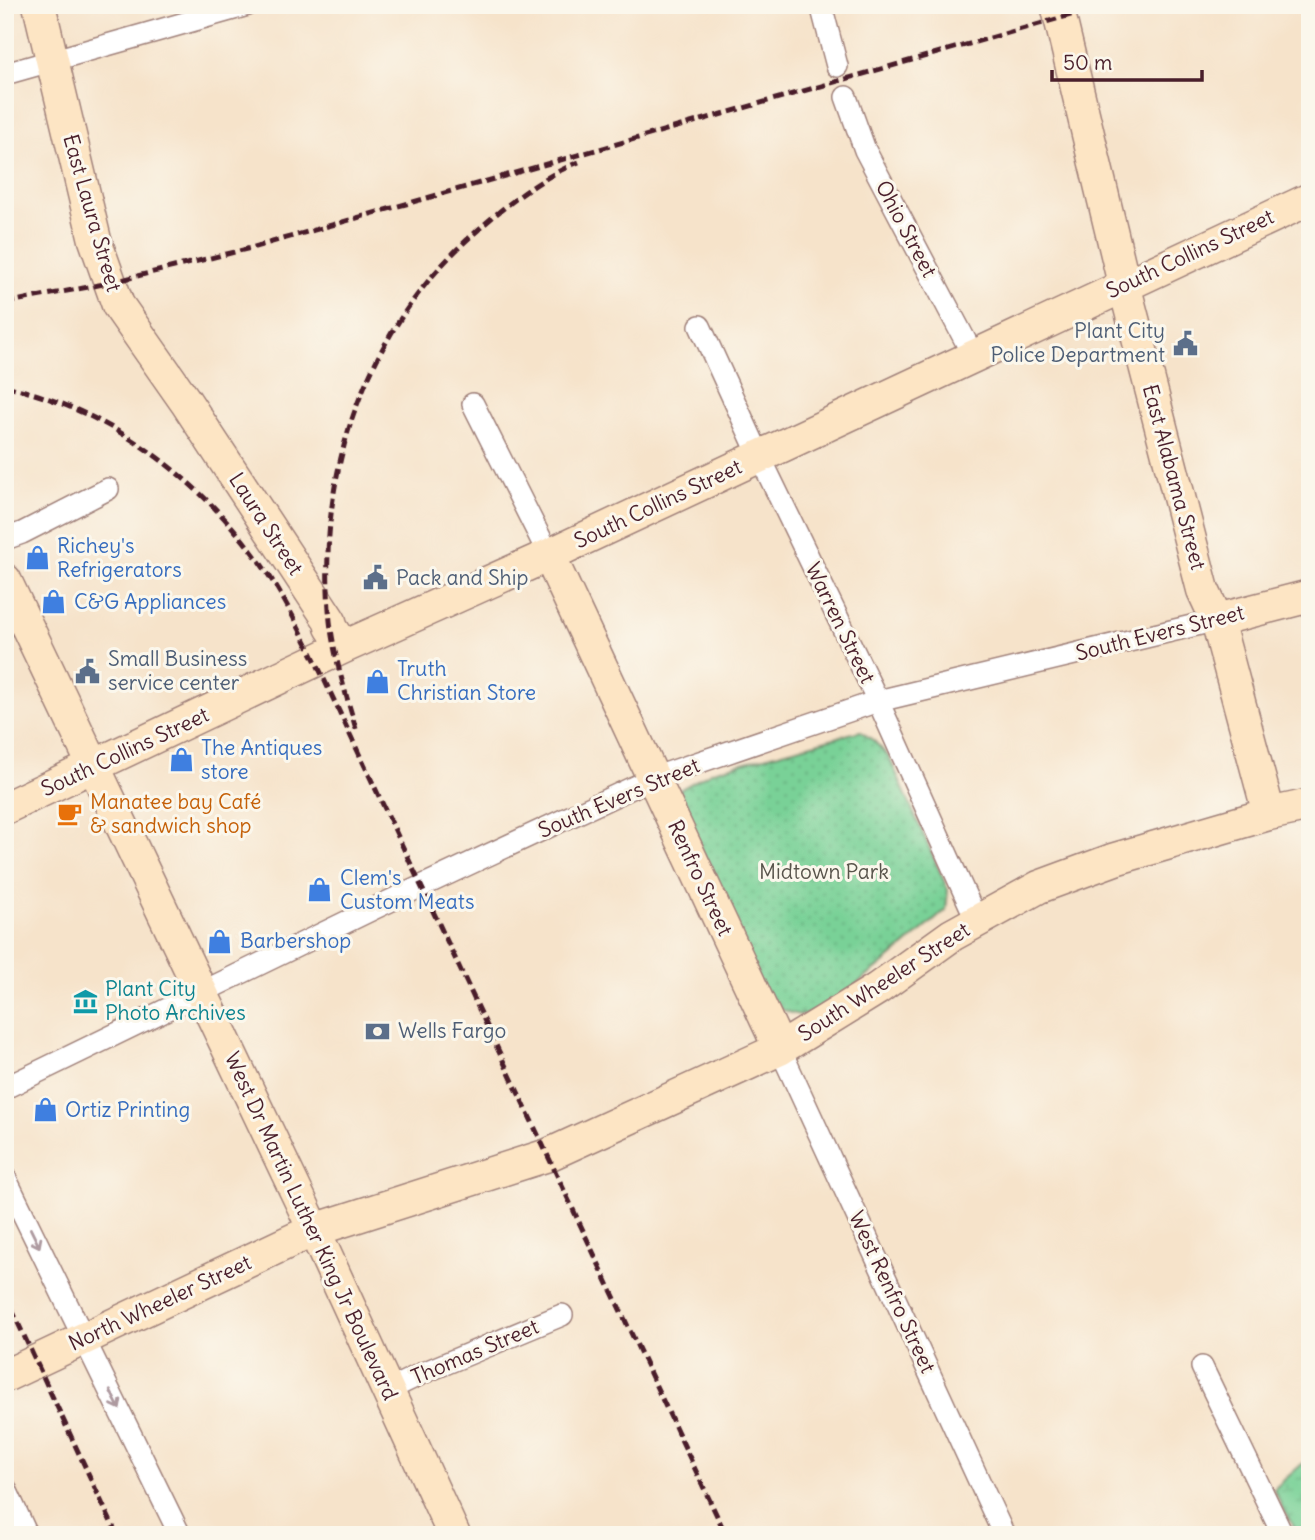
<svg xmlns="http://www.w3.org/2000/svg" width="1315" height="1540" font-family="Delius,sans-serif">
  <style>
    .wetland { fill: url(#wetland-marsh); stroke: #627861; stroke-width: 2 }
    .park { fill: url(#park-dots); stroke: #627861; stroke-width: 2 }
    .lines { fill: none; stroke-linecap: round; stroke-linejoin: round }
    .street-casing { stroke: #a0817a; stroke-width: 24 }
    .secondary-casing { stroke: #a0817a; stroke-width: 35 }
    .street { stroke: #fff; stroke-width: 21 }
    .secondary { stroke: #fde5c4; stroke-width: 32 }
    .rail { stroke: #4a1f2b; stroke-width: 5; stroke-dasharray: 10 5; stroke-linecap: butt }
    .oneway { stroke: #ae9aa0 }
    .labels { text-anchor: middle; stroke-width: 6; stroke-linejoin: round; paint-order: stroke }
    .street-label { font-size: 21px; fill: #4a1f2b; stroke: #fbf7ec }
    .service-label { font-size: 21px; fill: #4e5e75; stroke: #fbf7ec; text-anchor: start }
    .shop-label { font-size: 21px; fill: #366cbe; stroke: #fbf7ec; text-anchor: start }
    .food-label { font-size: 21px; fill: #c56008; stroke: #fbf7ec; text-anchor: start }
    .park-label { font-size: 21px; fill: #58544b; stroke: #fbf7ec }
    .culture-label { font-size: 21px; fill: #0d838f; stroke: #fbf7ec; text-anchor: start }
  </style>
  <defs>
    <pattern id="wetland-marsh" width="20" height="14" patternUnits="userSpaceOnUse" patternTransform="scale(1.75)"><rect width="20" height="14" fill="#79d197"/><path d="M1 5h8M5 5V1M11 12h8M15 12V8" fill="none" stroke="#6ab382"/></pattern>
    <pattern id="park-dots" width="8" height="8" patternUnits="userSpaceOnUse" patternTransform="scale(1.75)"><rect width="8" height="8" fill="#79d197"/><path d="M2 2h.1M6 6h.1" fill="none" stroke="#6ab382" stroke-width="1.8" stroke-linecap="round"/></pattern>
  </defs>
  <rect width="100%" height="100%" fill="#fbf7ec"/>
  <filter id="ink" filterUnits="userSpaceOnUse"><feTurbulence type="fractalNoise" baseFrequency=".0143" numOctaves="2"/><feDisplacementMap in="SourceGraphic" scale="14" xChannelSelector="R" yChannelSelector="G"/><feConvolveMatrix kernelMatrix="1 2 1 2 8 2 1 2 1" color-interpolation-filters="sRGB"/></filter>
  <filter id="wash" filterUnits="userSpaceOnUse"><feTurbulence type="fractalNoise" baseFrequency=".00686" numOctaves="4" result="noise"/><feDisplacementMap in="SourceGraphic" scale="28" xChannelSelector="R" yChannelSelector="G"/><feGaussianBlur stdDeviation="1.57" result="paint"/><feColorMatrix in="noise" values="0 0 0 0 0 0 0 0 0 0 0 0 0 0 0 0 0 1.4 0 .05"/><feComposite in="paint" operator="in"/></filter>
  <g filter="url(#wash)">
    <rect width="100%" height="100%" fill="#f6e3ca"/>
    <path class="wetland" d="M1310,1457V1535H1300L1284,1512L1274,1489Z"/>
    <path class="park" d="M860,731L874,741L889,757L948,890L946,910C921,932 830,1014 801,1015C792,1015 780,1007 770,1006L676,792L713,771Z"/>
  </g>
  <g filter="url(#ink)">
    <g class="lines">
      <defs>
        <path id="street" d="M821,5L837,66
          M5,74L248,5
          M846,97L865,150L974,357
          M700,326L760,457L878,701L977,921
          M473,404L549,555
          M5,539L22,533L108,489
          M780,1049L1004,1535
          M5,1088L377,907L653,778L878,701L1217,620
          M5,1177L180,1535
          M1202,1367L1283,1535
          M388,1390L423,1373L562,1315
          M5,1487L27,1535"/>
        <path id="secondary" d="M39,5L95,240L118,305L186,402L330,621L331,627L344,647
          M549,555L780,1049
          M5,580L303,1206L454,1535
          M1217,620L1310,596
          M5,808L344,647L549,555L1310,199
          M1269,814L1310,805
          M5,1376L314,1230L548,1155L780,1049L877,989L952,935L1039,887L1115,859L1269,814L1217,620L1203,590L1124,284L1057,5"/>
      </defs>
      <use href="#street" class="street-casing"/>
      <use href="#secondary" class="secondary-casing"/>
      <use href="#street" class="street"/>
      <use href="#secondary" class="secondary"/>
      <path class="rail" d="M5,303L109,283L251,248L1106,5
        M5,386C112,410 205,482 266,571C285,599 300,630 315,660L726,1535
        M356,729C346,694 334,657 330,621C316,473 365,328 478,230C507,204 543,176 579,162
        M5,1295L117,1535"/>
    </g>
    <defs><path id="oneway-shaft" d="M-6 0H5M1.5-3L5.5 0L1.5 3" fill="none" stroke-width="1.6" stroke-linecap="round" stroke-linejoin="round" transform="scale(1.75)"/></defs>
    <g class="oneway">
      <use href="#oneway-shaft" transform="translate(35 1238) rotate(64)"/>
      <use href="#oneway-shaft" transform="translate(115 1400) rotate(63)"/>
    </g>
  </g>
  <defs>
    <symbol id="civic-bare" viewBox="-9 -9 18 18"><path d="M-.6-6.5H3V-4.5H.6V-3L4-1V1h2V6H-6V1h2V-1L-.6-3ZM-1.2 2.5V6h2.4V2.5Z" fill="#5c6f8a" stroke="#fbf7ec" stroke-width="2.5" paint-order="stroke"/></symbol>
    <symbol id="shop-bare" viewBox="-9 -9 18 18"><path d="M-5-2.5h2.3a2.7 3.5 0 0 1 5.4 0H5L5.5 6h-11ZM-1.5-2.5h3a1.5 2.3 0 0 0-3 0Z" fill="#3f7fe0" stroke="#fbf7ec" stroke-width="2.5" paint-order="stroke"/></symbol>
    <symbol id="cafe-bare" viewBox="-9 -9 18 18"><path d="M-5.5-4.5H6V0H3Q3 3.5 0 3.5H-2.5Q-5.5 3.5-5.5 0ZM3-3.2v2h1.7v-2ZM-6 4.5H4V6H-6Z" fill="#e8710a" stroke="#fbf7ec" stroke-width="2.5" paint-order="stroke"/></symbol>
    <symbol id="museum-bare" viewBox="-9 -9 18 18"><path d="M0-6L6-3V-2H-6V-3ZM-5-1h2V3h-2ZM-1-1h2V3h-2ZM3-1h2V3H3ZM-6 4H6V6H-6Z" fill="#0f9aa8" stroke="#fbf7ec" stroke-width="2.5" paint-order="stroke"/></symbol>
    <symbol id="bank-bare" viewBox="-9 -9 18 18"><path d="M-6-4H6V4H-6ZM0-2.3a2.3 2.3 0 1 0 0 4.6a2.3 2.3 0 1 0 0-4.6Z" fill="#5c6f8a" stroke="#fbf7ec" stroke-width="2.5" paint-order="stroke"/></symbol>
  </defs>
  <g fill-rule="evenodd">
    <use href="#civic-bare" x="1168" y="326" width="35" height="35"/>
    <use href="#shop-bare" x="20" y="540" width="35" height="35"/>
    <use href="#civic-bare" x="358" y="560" width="35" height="35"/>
    <use href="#shop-bare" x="36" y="584" width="35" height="35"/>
    <use href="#civic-bare" x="70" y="654" width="35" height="35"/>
    <use href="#shop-bare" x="360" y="664" width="35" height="35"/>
    <use href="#shop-bare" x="164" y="742" width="35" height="35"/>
    <use href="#cafe-bare" x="52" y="796" width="35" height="35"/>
    <use href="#shop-bare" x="302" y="872" width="35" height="35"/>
    <use href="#shop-bare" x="202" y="924" width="35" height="35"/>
    <use href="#museum-bare" x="68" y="984" width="35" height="35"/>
    <use href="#bank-bare" x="360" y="1014" width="35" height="35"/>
    <use href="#shop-bare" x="28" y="1092" width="35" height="35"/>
  </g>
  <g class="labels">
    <g class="street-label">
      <text transform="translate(92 213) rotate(74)" y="7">East Laura Street</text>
      <text transform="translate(906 229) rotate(62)" y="7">Ohio Street</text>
      <text transform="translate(1190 254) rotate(-25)" y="7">South Collins Street</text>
      <text transform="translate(1174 477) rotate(75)" y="7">East Alabama Street</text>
      <text transform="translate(658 504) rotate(-25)" y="7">South Collins Street</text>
      <text transform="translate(266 524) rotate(57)" y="7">Laura Street</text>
      <text transform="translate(840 623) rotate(64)" y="7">Warren Street</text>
      <text transform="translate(1160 633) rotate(-14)" y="7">South Evers Street</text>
      <text transform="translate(125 752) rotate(-25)" y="7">South Collins Street</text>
      <text transform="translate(619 798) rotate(-23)" y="7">South Evers Street</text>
      <text transform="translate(700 878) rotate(65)" y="7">Renfro Street</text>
      <text transform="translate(884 982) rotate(-33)" y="7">South Wheeler Street</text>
      <text transform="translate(311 1226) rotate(65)" y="7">West Dr Martin Luther King Jr Boulevard</text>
      <text transform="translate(892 1292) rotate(65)" y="7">West Renfro Street</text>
      <text transform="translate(160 1303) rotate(-25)" y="7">North Wheeler Street</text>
      <text transform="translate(475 1352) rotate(-23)" y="7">Thomas Street</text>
    </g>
    <g class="service-label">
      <text x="1165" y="338" text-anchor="end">Plant City<tspan x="1165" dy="24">Police Department</tspan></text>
      <text x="396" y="585">Pack and Ship</text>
      <text x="108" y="666">Small Business<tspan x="108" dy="24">service center</tspan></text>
      <text x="398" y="1038">Wells Fargo</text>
    </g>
    <g class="shop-label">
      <text x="57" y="553">Richey's<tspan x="57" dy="24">Refrigerators</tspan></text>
      <text x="74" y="609">C&amp;G Appliances</text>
      <text x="397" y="676">Truth<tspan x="397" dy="24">Christian Store</tspan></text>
      <text x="201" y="755">The Antiques<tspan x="201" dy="24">store</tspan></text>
      <text x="340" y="885">Clem's<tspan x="340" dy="24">Custom Meats</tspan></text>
      <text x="240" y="948">Barbershop</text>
      <text x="65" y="1117">Ortiz Printing</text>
    </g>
    <g class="food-label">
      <text x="90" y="809">Manatee bay Café<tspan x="90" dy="24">&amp; sandwich shop</tspan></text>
    </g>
    <g class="park-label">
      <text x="824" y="879">Midtown Park</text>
    </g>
    <g class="culture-label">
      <text x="105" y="996">Plant City<tspan x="105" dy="24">Photo Archives</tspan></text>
    </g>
  </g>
  <rect width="1315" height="1540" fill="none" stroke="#fbf7ec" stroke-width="28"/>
  <path d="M1052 70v10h150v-10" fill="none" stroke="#4a1f2b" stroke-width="3.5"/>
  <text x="1063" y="70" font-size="21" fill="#4a1f2b" stroke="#fbf7ec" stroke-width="5" paint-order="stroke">50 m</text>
</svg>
